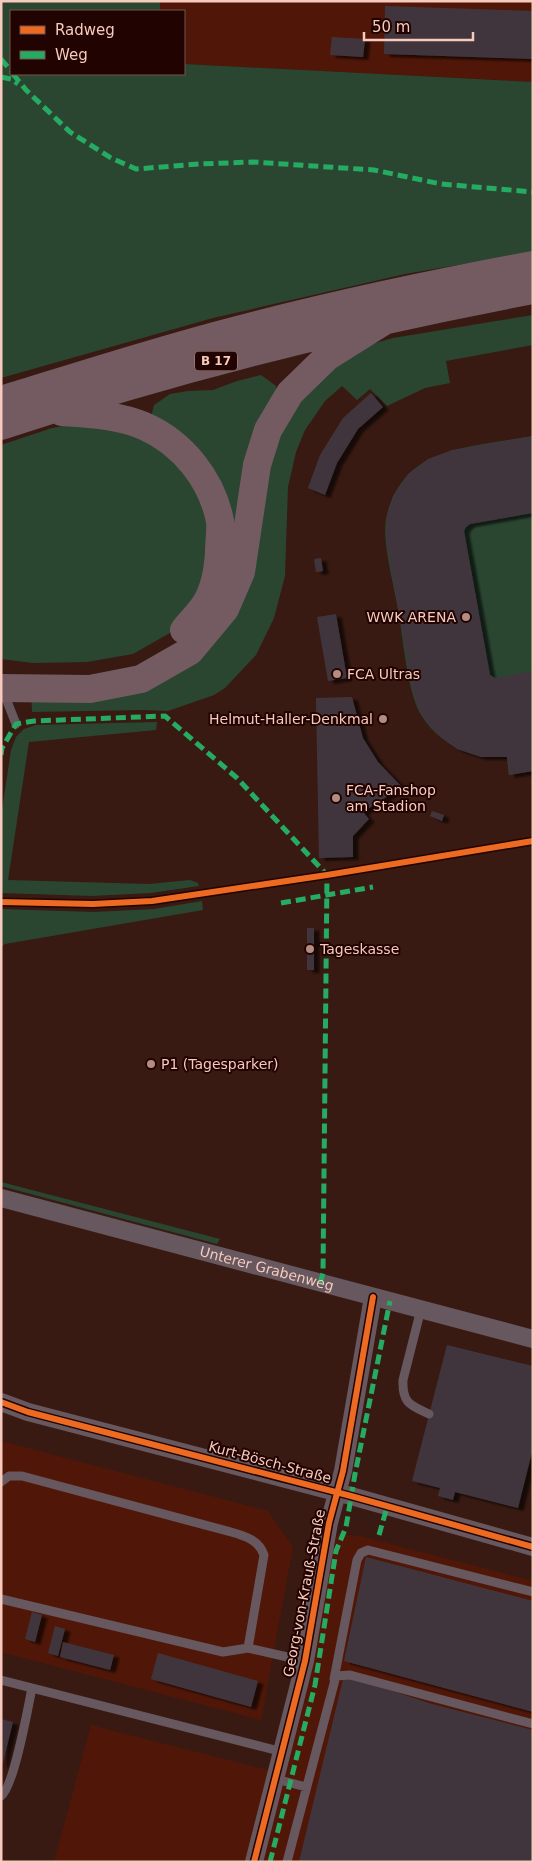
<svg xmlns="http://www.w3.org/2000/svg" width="534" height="1863" font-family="'DejaVu Sans',sans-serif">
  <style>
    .built { fill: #501708 }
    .green { fill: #2a4631 }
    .building { fill: #41363e; filter: url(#shadow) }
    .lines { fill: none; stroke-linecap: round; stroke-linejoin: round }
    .lane { stroke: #67575e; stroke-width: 9 }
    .street { stroke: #67575e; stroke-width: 18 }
    .highway { stroke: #745b62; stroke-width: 28 }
    .quiet { stroke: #26ab63; stroke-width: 5; stroke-dasharray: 10 5; stroke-linecap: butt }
    .cycleway-casing { stroke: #210401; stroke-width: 9 }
    .cycleway { stroke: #ed6a23; stroke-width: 6 }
    .poi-dot { fill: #b48c82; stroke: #210401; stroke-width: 2 }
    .labels { text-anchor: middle; stroke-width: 4; stroke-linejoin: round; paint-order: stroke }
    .shield { fill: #210401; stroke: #b78f85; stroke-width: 1 }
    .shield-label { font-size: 12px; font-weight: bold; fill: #f7cabe }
    .poi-label { font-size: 14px; fill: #f7cabe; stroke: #210401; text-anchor: start }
    .street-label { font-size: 14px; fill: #f7cabe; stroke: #210401 }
  </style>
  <defs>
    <filter id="shadow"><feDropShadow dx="5.5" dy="3" stdDeviation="1" flood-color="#0009"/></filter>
  </defs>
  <rect width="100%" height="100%" fill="#381a12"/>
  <path class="built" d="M160,1H533V82L184,64V11H160Z
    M1,1441L268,1511L293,1547L261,1720L1,1652Z
    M337,1534L360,1536L533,1581V1862H54L91,1725L284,1774Z"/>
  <path class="green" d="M1,1H160V11H11V74H184V64L533,82V252L405,274L213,318L1,378Z
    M533,315V345L446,361L450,383L425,388L387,406L370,389L357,400L342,386L325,401L305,430L296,452L288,487L285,576L274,618L256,655L225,688L214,695L168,711L143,710L32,712L31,689H90L190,651L257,465L327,357L393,338Z
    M261,375L276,386L277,395L234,553L227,532L151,417L154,405L170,394L188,391L213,390L237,381Z
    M84,422L162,443L204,494L211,568L175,630L133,654L87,662L33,663L1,659V445L52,428Z
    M533,436V771L509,775L507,757C479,757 458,753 437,734C431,729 424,720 420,713C407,689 403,637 398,609C394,585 382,542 386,519C389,503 397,486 408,475C434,446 496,443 533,436Z
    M157,722L156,730L29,742L8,880L149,884L190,880L198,883L199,886L151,893L92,896L1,893V817L11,750L16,737L24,729L36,725Z
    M202,901L203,910L5,944L1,947V909L94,912L154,909Z
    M1,1182L220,1239L217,1244L1,1186Z"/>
  <path class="building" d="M385,6L533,11V59L384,54Z
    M332,37L365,39L363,57L330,55Z
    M371,393L383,407L358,429L337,463L325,495L308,488L320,455L343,418Z
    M533,436V513L470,524L466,527L464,531L490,675L495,678L533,671V771L509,775L507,757H481L457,749L436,733L420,713L412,688L387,546L386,520L393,496L408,474L428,459L452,450Z
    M321,558L323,571L316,572L314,559Z
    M336,614L347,678L328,681L317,617Z
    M352,697L363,738L378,762L402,787L363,812L369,819L353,836V857L319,858L316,698Z
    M432,811L444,815L442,821L430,816Z
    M307,928H314V970H307Z
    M447,1345L533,1366V1448L518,1508L455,1492L453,1500L438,1496L440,1488L412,1481Z
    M366,1557L533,1601V1712L344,1661Z
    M32,1612L42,1615L35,1642L25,1639Z
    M55,1626L65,1629L58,1656L48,1653Z
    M63,1642L114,1655L110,1670L60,1657Z
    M158,1653L258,1681L251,1707L151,1679Z
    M344,1675L432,1704L533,1730V1862H299Z
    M1,1719L13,1722L2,1766L1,1765Z"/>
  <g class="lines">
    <path class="lane" d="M3,691L16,724
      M421,1309L403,1380C402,1403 410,1405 429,1414
      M1,1482L9,1476H22L231,1532C245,1536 259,1540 264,1555L248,1648L223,1652L1,1599
      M248,1648L305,1661
      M334,1679L357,1560L361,1553L368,1550L533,1592
      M1,1680L283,1752
      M276,1779L306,1787
      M1,1796C14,1787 28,1707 32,1688
      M287,1862L336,1676L350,1675L533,1724"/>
    <g class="street">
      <path id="s1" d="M1,1198L533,1339"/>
      <path d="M1,1402L28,1412L351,1496L533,1547"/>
      <path d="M254,1862L305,1661L329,1523L343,1471L373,1297"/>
    </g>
    <path class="highway" d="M1,400C76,377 150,353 226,333C327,306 430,284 533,265
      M62,412C90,414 118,415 144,426C183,443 212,480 220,521C221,531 219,542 219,552C218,569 215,588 206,603C200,613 191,621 184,630
      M1,426C175,368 352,324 533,290
      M1,688L90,689L141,679L190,651L225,609L241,572L257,465L268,430L290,393L327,357L386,320"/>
    <path class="quiet" d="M1,59L11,71
      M13,74L26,90L70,132L111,158L136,169L199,164L253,162L374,170L441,184L533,192
      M1,77L11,79L18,84
      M1,755L2,748L16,724L34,721L165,716L237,778L327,875L323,1273L320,1283
      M281,903L373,887
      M379,1535L387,1507
      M270,1862L315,1685L336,1551L346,1527L355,1474L390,1301"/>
    <defs>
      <path id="cycleway" d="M1,902L93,904L152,901L327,875L533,841
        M1,1402L28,1412L351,1496L533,1547
        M254,1862L305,1661L329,1523L343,1471L373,1297"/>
    </defs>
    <use href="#cycleway" class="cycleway-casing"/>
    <use href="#cycleway" class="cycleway"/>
  </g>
  <g class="poi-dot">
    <circle cx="466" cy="617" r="5"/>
    <circle cx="337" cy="674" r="5"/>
    <circle cx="383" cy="719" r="5"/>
    <circle cx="336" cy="798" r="5"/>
    <circle cx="310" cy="949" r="5"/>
    <circle cx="151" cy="1064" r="5"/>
  </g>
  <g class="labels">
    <rect class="shield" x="195" y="351.5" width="42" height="19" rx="4"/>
    <g class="shield-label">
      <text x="216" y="365">B 17</text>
    </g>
    <g class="poi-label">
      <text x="456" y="622" text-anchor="end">WWK ARENA</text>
      <text x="347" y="679">FCA Ultras</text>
      <text x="373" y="724" text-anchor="end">Helmut-Haller-Denkmal</text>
      <text x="346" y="795">FCA-Fanshop<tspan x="346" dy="16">am Stadion</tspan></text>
      <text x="320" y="954">Tageskasse</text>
      <text x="161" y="1069">P1 (Tagesparker)</text>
    </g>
    <g class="street-label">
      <text dy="5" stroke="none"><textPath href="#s1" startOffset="275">Unterer Grabenweg</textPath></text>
      <text transform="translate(270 1462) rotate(15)" y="5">Kurt-Bösch-Straße</text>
      <text transform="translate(304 1593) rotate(-79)" y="5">Georg-von-Krauß-Straße</text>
    </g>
  </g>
  <rect width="534" height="1863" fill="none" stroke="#f7cabe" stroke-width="5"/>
  <rect x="10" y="10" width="175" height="65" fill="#210401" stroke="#77534d"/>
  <rect x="20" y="26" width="25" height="8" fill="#ed6a23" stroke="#77534d"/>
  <text x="55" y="35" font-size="15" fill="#f7cabe">Radweg</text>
  <rect x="20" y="51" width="25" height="8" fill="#26ab63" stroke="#77534d"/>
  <text x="55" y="60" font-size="15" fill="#f7cabe">Weg</text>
  <path d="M364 32v8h109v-8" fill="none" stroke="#f7cabe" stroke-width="2.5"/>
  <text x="372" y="32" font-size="15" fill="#f7cabe" stroke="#210401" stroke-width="4" paint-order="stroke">50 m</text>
</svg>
